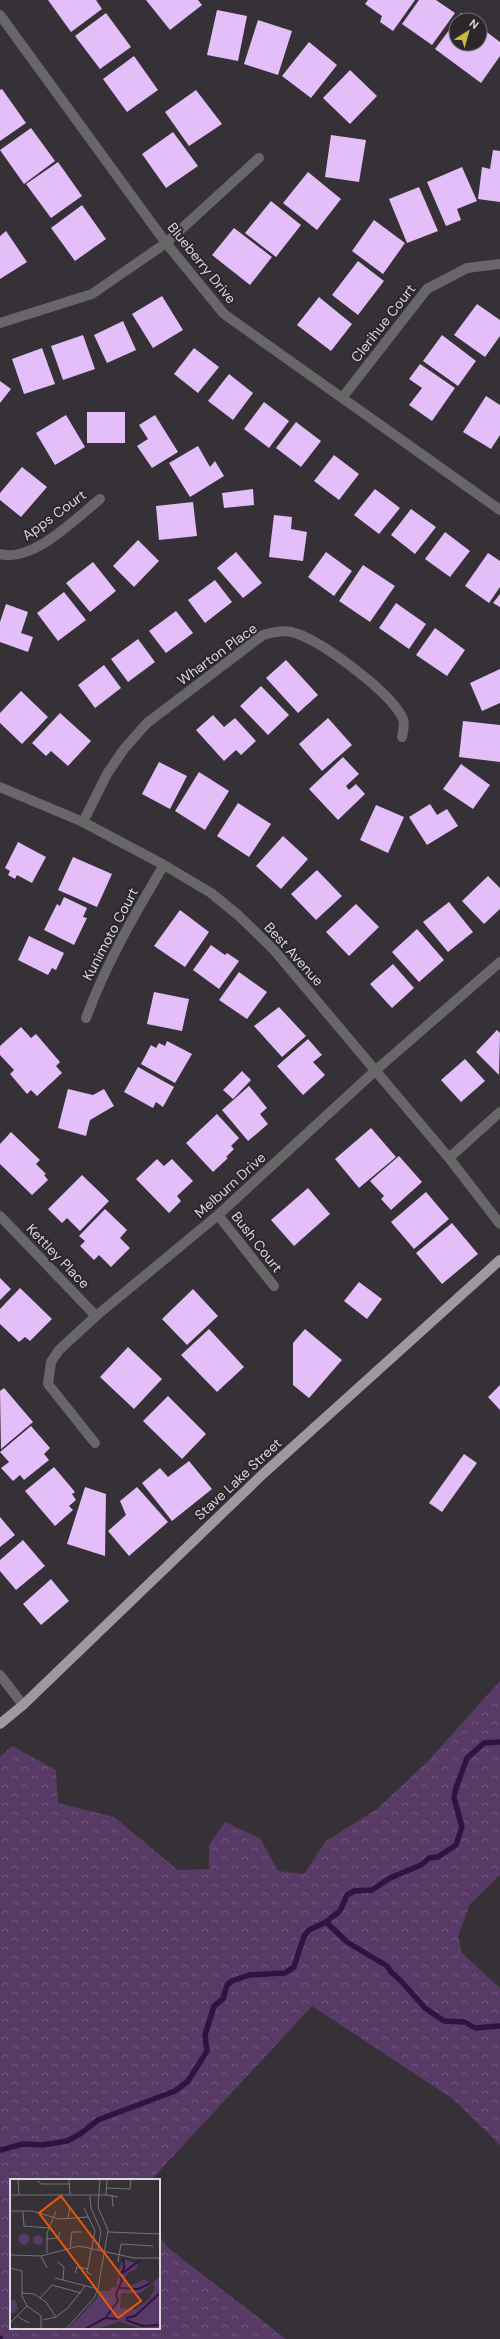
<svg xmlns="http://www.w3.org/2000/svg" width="500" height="2339" font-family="'DM Sans',sans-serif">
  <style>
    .forest { fill: url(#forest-crowns) }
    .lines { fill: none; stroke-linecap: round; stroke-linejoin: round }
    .stream { stroke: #321242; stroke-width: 5.5 }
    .building { fill: #e4bef9 }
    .minor { stroke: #686669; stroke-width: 10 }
    .major { stroke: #9d999f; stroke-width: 10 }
    .labels { text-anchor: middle; stroke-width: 4; stroke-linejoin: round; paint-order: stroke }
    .street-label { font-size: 14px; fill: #dad8db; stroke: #2b272d }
    .inset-river { fill: none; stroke: #321242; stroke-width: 2 }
    .inset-road { fill: none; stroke: #777479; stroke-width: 1 }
    .view { fill: #e8590c; fill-opacity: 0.15; stroke: #e8590c; stroke-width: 2 }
    .inset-edge { fill: none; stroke: #dad8db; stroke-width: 2 }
  </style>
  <defs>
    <pattern id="forest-crowns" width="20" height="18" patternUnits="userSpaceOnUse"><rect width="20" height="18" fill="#573b66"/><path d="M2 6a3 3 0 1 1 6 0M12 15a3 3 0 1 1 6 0" fill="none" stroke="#6f577b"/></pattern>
  </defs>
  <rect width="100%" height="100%" fill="#353137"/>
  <path class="forest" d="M500,1681V1875L470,1904L458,1936L462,1953L500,1988V2145L453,2099L312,2006L151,2180H11V2328H159V2236L167,2247L286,2339H0V1757L12,1746L56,1770L58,1803L114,1817L178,1870L209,1869V1845L225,1822L260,1838L278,1871L304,1874L326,1841L377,1809L427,1762Z"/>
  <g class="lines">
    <path class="stream" d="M326,1922L347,1942L387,1966L391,1972L401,1981L425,2008L444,2021L465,2022L475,2028L500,2026
      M0,2150L23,2144L43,2145L67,2141L80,2134L98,2120L175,2091L188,2081L207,2051L205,2035L214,2006L223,1999L227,1985L232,1981L249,1975L285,1973L294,1967L304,1936L309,1930L326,1922L340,1911L347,1895L354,1891L372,1890L390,1878L421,1865L429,1858L438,1857L456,1845L462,1827L454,1798L456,1788L467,1758L484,1743L500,1742
      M0,2338V2339"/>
  </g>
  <path class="building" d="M48,0H96L102,9L71,32Z
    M146,0H198L202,5L170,30Z
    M368,0H415L393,31L380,22L382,16L365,4Z
    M419,0H436L455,13L432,45L402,24Z
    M217,10L247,16L238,61L207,55Z
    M106,13L131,47L100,69L75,36Z
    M461,13L470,20H456Z
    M258,20L292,31L278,75L244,64Z
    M456,21V44H480V27L500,42V56L481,83L435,49Z
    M309,42L337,65L311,98L282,76Z
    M134,56L158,90L127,112L103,79Z
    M350,70L377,96L350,124L323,98Z
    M2,89L26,123L0,141V90Z
    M196,90L222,124L189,146L165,112Z
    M31,128L55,161L24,184L0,150Z
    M173,132L198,166L166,188L142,154Z
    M331,135L366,140L359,182L325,177Z
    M493,150L500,151V202L478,199L482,167L490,169Z
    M58,162L82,196L51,218L26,184Z
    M462,167L477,201L457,209L461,220L446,226L427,182Z
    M308,172L341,199L317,230L283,203Z
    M419,187L438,231L407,243L389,199Z
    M271,201L301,225L276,257L245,233Z
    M82,205L106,239L75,261L51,228Z
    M374,220L405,243L383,274L352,251Z
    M234,228L272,257L250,285L212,255Z
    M6,231L27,262L0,279V236Z
    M358,261L384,281L358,315L332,295Z
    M162,296L183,330L153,348L132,314Z
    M319,297L352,324L331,351L297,325Z
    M477,304L500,320V336L485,357L454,335Z
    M123,321L136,350L107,363L94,335Z
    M83,335L95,369L63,380L51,346Z
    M442,335L476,361L458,386L423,361Z
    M42,348L55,384L24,394L12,359Z
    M194,348L219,367L198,393L174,374Z
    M420,364L455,388L432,421L409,405L422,388L409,379Z
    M229,374L253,393L233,420L208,401Z
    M0,381L11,389L0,403Z
    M486,396L500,405V435L491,449L463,432Z
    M264,402L289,421L269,448L244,429Z
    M87,412H125V443H87Z
    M66,415L85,447L55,465L36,433Z
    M155,415L178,452L152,468L137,446L148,439L139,425Z
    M296,422L321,441L301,467L276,448Z
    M198,446L210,467L215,461L224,476L190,497L169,463Z
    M334,455L359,474L339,500L314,481Z
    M22,467L47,487L21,517L0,500V493Z
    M253,489L254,505L224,508L222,493Z
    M375,489L400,508L379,534L354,515Z
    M193,502L197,536L159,540L156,506Z
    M411,509L436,527L415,554L391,535Z
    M274,515L292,517L291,529L307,532L303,561L269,557Z
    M445,532L470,551L450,577L425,559Z
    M138,540L159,561L134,587L113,566Z
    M236,552L262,583L243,598L217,568Z
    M326,552L352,571L334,596L308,577Z
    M488,553L500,561V587L489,603L465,586Z
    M93,562L116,591L90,612L66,583Z
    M363,565L395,586L370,622L339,601Z
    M215,580L232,602L205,623L188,600Z
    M64,592L86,620L58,641L37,613Z
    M500,594V607L493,603Z
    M396,603L426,624L409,649L379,628Z
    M6,604L28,612L21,633L33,637L28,652L0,642V622Z
    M176,611L193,633L166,653L149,631Z
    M435,628L465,650L447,676L416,655Z
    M138,639L155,662L128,682L111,659Z
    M286,660L318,695L298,713L266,678Z
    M104,665L121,688L95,708L78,685Z
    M500,669V703L482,711L470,683Z
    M261,686L289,715L268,735L240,706Z
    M21,691L48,717L22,744L0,723V713Z
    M60,713L91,741L68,766L51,751L46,756L32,743Z
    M213,715L224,727L235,718L256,741L241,755L236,750L224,761L196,730Z
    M328,718L352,745L322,771L299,744Z
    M463,721L500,725V762L459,757Z
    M343,757L359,774L346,786L349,790L356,784L365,794L338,820L309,789Z
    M159,762L187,776L170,809L142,794Z
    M461,764L490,785L473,809L443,789Z
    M199,772L229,791L205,830L175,811Z
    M238,803L271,824L249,857L217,836Z
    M430,804L437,815L447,809L458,826L427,845L409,817Z
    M376,805L404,817L388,853L360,840Z
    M283,836L308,859L281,889L256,866Z
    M18,842L46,857L32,883L17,875L15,879L8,875L10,871L5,868Z
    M73,857L112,874L97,907L58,890Z
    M317,870L342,896L316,920L291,894Z
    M488,876L500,888V909L484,924L462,901Z
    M64,897L87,908L83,917L87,918L74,945L44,930L57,904L60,906Z
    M449,902L473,932L448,952L423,922Z
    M356,904L379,927L349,956L326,932Z
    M180,910L209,932L185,967L154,946Z
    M417,929L444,960L419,982L392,952Z
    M29,936L64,953L56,970L52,968L48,975L18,960Z
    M211,945L225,955L227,953L239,961L219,989L193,970Z
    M393,964L414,988L392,1008L370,984Z
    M239,972L267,992L247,1019L219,1000Z
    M154,992L189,999L182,1031L147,1024Z
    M279,1007L306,1036L282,1057L254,1026Z
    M21,1027L31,1038L36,1034L60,1062L56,1066L62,1073L37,1096L31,1090L27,1094L10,1074L14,1070L0,1055V1046Z
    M497,1030L500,1033L499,1075L476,1052Z
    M308,1039L322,1055L313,1062L325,1075L303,1095L277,1066Z
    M167,1041L192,1054L175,1083L141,1064L151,1045L156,1048L159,1043L165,1046Z
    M465,1059L485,1081L461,1102L441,1080Z
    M138,1067L174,1087L163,1107L156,1102L153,1108L124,1092Z
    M242,1071L251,1080L233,1099L223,1090Z
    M249,1086L267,1108L260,1114L268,1124L248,1141L222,1110Z
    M68,1089L93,1095L104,1089L114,1106L90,1120L86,1136L58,1128Z
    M217,1114L239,1138L231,1146L234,1149L226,1157L228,1158L213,1172L186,1143Z
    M371,1128L396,1157L359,1188L335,1159Z
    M11,1132L40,1160L36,1164L46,1174L44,1175L48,1180L32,1195L0,1164V1144Z
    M399,1156L422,1182L391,1210L381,1199L384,1196L370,1181Z
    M157,1159L164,1166L172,1159L193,1181L177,1196L181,1201L169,1213L136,1179Z
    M82,1175L109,1201L80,1231L67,1218L62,1223L48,1209Z
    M308,1188L330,1214L294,1246L271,1220Z
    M426,1192L449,1219L414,1249L391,1222Z
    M105,1209L127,1230L120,1238L130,1248L111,1267L99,1255L94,1260L80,1246L85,1241L79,1236Z
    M452,1223L478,1254L442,1284L416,1253Z
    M0,1278L11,1289L0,1300Z
    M359,1282L382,1299L367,1319L344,1301Z
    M20,1288L52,1319L30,1341L25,1337L19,1342L0,1324V1309Z
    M193,1289L218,1316L187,1345L162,1319Z
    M209,1329L244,1367L217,1392L181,1355Z
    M305,1329L342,1360L309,1398L293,1385V1343Z
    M128,1347L162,1379L134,1409L100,1377Z
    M500,1385V1410L488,1397Z
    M4,1388L33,1422L1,1449L0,1391Z
    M168,1396L206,1434L182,1459L143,1421Z
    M31,1426L50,1448L44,1454L49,1460L24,1480L20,1475L13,1481L1,1468L9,1462L0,1452Z
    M464,1454L477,1463L442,1512L429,1503Z
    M189,1461L212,1489L172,1521L142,1483L160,1468L168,1477Z
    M54,1467L75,1492L72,1494L76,1500L69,1506L73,1510L55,1526L25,1491Z
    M85,1487L106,1494L105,1556L67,1544Z
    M137,1487L168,1522L129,1556L108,1531L126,1515L120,1501Z
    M0,1517L15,1535L0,1547Z
    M23,1540L45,1566L16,1590L0,1571V1560Z
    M51,1579L69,1601L41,1625L23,1604Z"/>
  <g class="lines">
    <path class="minor" d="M0,15L166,243L224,314L500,510
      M0,323L92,294L166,243L259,158
      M342,398L427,289L467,268L500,264
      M0,554C33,563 76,518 100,499
      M0,787L83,822L164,865L211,893L238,915L274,950L449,1158L500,1224
      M83,822L107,774L124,749L147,723L263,635C274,632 286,629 298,634C325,644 392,693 403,719C405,724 403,732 402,737
      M86,1018C106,964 134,915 164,865
      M449,1158L500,1112
      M218,1215L274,1286
      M0,1216L96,1316
      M95,1443L48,1384L51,1362L59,1350L96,1316L218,1215L376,1070L500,962
      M0,1675L23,1705"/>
    <path class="major" d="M0,1724L23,1705L263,1474L500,1260"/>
  </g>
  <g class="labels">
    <g class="street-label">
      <text transform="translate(202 263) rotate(51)" y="5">Blueberry Drive</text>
      <text transform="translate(383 323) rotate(-52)" y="5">Clerihue Court</text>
      <text transform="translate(54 515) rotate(-36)" y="5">Apps Court</text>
      <text transform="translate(217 654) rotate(-36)" y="5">Wharton Place</text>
      <text transform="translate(110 934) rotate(-62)" y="5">Kunimoto Court</text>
      <text transform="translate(294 954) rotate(48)" y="5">Best Avenue</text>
      <text transform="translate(230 1185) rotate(-42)" y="5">Melburn Drive</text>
      <text transform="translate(257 1242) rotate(52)" y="5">Bush Court</text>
      <text transform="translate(58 1256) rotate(46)" y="5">Kettley Place</text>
      <text transform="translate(238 1479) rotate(-43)" y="5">Stave Lake Street</text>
    </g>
  </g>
  <g transform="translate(10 2179)">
    <rect width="150" height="150" fill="#353137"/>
    <path d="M113,80L128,85L126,90L116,95L115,105L122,106L135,100L140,106L131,114H111L110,129L125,130L139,120L144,111L143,103L150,98V150H124L126,148L109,143L86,150H58L87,119L89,112H100L101,108H106L109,90ZM0,120L6,122L8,130L3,134L0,133Z" fill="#573b66"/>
    <path d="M8.5 60a5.5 5.5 0 1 1 11 0a5.5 5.5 0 1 1-11 0ZM23 61a5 5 0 1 1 10 0a5 5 0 1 1-10 0Z" fill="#573b66"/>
    <path class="inset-river" d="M113,94L130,81M109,109L128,110L139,105M96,138L108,122L106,115L112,101L110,97L114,89L113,79M116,139L125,137L150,114M116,141L133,147L150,146M75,150L95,139L109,140"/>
    <path class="inset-road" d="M8,0L9,16M59,0L60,16M28,2L31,5H60M96,9L120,10L121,0H115M0,16H96L108,18M96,16L97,0M102,16L103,28M80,17L81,29L91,52L88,71M74,29L85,52L77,93L82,96M0,32H22L49,40L78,38M13,32L14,47L39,49M58,40L60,28M0,48V83M98,53L150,55M36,60L48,59L50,53M60,68L62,53H72M37,74V54L46,32M0,76L31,77L69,67L124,79H150M31,77L37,89M48,83L54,88L53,101M108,83L111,65L143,67M0,89L12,92M12,92V117L17,127L31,137V150M65,94L67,88L78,90M45,99L88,110M12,114L24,115L36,123L46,138M30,119L42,106L71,114M8,138L19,144M33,141L46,138L58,129L75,107M0,144L17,127M56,150L84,119L88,110L98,51L88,28L90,0"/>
    <path class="view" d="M51,17L131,122L108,139L29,34Z"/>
    <rect width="150" height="150" class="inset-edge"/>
  </g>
  <g transform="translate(468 32) rotate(37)"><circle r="19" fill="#2b272d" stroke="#716e73"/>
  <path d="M0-3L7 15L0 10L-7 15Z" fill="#c9bb3b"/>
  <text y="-6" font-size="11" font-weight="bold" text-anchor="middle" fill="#dad8db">N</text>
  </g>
</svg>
